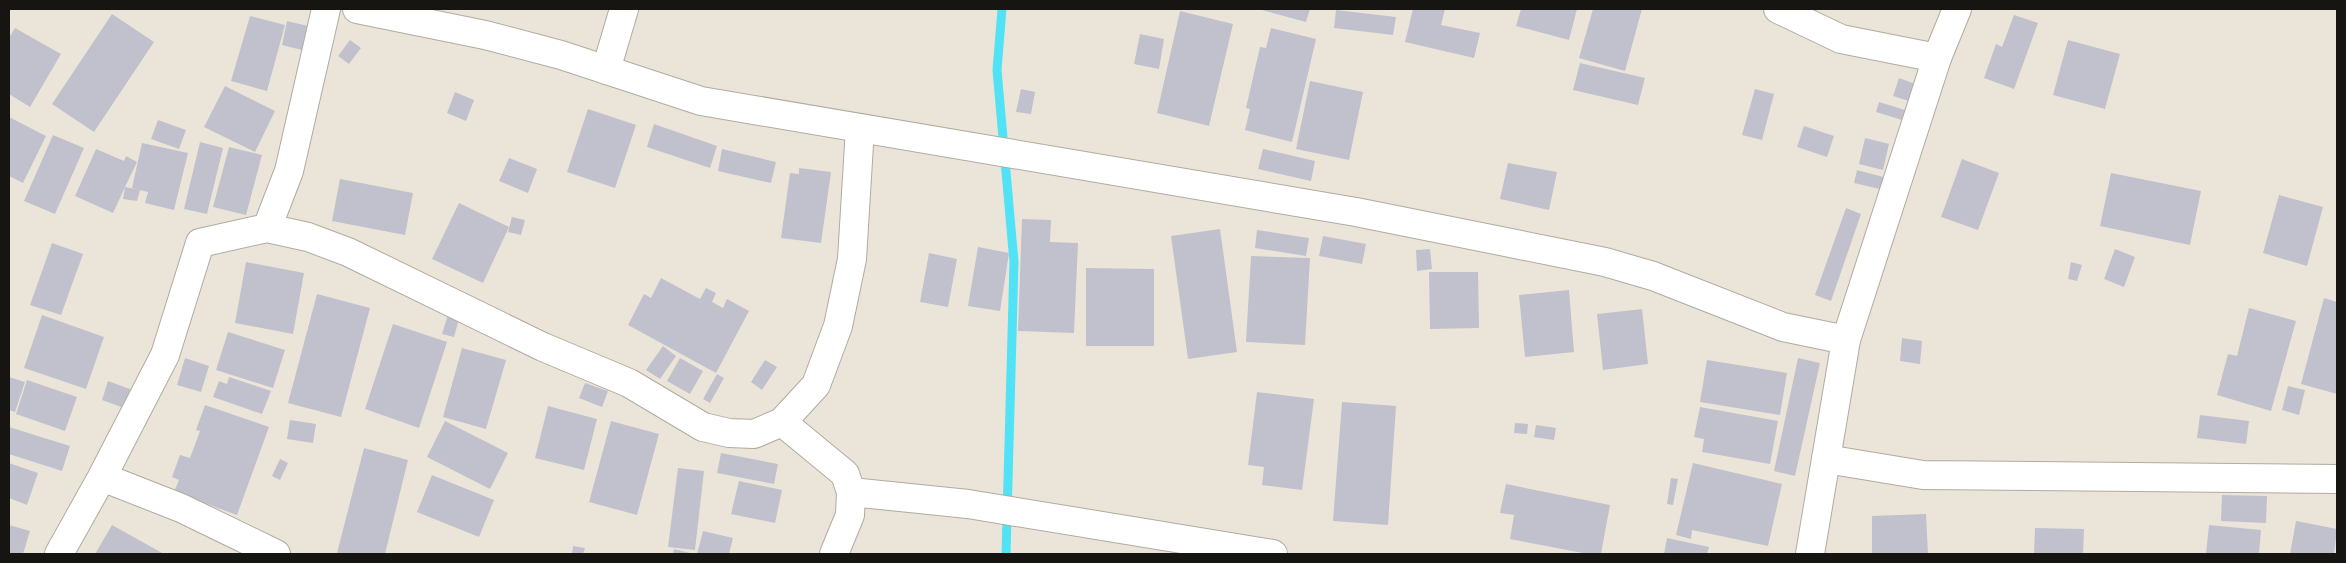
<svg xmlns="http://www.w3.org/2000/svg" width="2346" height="563" font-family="'Zilla Slab',serif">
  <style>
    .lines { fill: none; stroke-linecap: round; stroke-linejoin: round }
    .stream { stroke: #51e2f6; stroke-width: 9 }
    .building { fill: #c1c1cd }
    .minor-casing { stroke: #b1ab9f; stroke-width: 30 }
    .tertiary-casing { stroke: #b1ab9f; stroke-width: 30 }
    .minor { stroke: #fff; stroke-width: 28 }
    .tertiary { stroke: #fff; stroke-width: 28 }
  </style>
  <rect width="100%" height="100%" fill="#ebe5d9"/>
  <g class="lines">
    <path class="stream" d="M1002,9L997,70L1014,262L1006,554"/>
  </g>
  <path class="building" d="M1258,9H1310L1306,22Z
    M1413,9H1445L1441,25L1480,33L1474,58L1405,42Z
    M1521,9H1577L1569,40L1516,26Z
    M1593,9H1642L1625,71L1579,58Z
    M1336,10L1396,17L1393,35L1334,28Z
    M1180,11L1233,24L1209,126L1157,113Z
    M112,14L154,42L94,132L52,104Z
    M2014,15L2038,23L2014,89L1984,78L1996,44L2002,47Z
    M250,16L285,25L267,91L231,81Z
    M287,21L308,26L302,50L282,45Z
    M15,28L61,54L30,107L9,94V38Z
    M1271,28L1316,39L1292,142L1245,130L1250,109L1246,108L1260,47L1266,48Z
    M1140,34L1164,39L1159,69L1134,64Z
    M350,40L361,48L349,64L338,56Z
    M2068,40L2120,54L2105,109L2053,95Z
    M1580,63L1645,78L1638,105L1573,90Z
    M1899,78L1921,86L1915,103L1893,96Z
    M1310,81L1363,92L1349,160L1296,149Z
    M225,86L275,111L255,152L204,127Z
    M1021,89L1035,92L1031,114L1016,112Z
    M1755,89L1774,94L1762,140L1742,135Z
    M455,92L474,100L466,121L447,113Z
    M1879,102L1905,110L1902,120L1876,112Z
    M588,109L636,125L615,188L567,172Z
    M9,117L46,136L23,183L9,176Z
    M158,120L186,130L179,149L151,139Z
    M654,124L717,146L710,168L647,147Z
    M1804,126L1834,136L1827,157L1797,147Z
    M53,135L84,148L55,214L24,201Z
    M1865,138L1889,144L1883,170L1859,164Z
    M200,142L223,148L207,214L184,209Z
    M142,143L188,153L174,210L145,203L148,192L132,188Z
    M229,147L262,155L246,215L213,207Z
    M96,149L124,161L126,156L137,162L125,187L140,190L137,201L123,199L125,187L113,213L75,196Z
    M722,149L776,162L771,183L718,171Z
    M1263,149L1315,161L1311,181L1258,169Z
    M509,158L537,169L528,193L499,181Z
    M1962,159L1999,173L1978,230L1941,217Z
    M1508,163L1557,172L1549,210L1500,199Z
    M799,168L831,172L821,243L781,238L790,173L799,174Z
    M1857,170L1887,178L1884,190L1854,183Z
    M2111,173L2201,191L2190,245L2100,226Z
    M340,179L413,193L405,235L332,221Z
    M2279,195L2323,207L2307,266L2263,253Z
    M459,203L509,227L483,283L432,259Z
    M1846,208L1861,214L1831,301L1815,295Z
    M512,217L525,220L521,235L508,232Z
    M1022,219L1051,220L1050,242L1078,243L1074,333L1018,331Z
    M1220,229L1237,352L1188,359L1171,236Z
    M1257,230L1309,238L1306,256L1255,248Z
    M1323,236L1366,244L1362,264L1319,256Z
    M52,243L83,254L61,315L30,305Z
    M978,247L1009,253L1000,311L968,306Z
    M1430,249L1432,269L1417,271L1416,250Z
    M2115,249L2135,257L2124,287L2104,279Z
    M929,253L957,259L948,307L920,302Z
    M1251,256L1310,258L1305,345L1246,342Z
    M246,262L304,273L293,334L235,323Z
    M2071,262L2082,265L2077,281L2068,279Z
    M1086,268L1154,269V346H1086Z
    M1429,272H1478L1479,328L1430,329Z
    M661,278L700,299L706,288L716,293L712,302L723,308L727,299L749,311L716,373L628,325L644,294L651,298Z
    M1569,290L1574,352L1525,357L1519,295Z
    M317,294L370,308L341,417L288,403Z
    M2324,298L2337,302V394L2301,384Z
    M2249,308L2296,321L2271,411L2217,395L2228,354L2237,356Z
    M1642,309L1648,364L1603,370L1597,314Z
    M42,315L104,337L86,389L24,368Z
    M448,315L459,319L454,337L442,334Z
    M393,324L447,342L419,428L365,409Z
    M228,332L285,350L273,388L216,370Z
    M1902,338L1922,341L1920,364L1900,361Z
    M663,346L676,356L660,379L646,370Z
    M462,348L506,360L486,429L443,417Z
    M185,358L209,366L201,392L177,385Z
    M680,358L703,371L690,394L667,381Z
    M1798,358L1820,363L1795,476L1774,471Z
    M765,360L777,367L762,390L751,382Z
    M1707,360L1787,373L1780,415L1700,402Z
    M717,374L724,378L710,403L703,399Z
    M9,377L25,382L15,412L9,410Z
    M229,377L271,391L262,414L213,397L219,381L227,384Z
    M27,380L77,397L65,431L16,414Z
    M108,381L130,389L124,408L102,400Z
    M585,383L608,391L602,407L579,398Z
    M2288,386L2305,390L2299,415L2282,410Z
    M1257,392L1314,399L1302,490L1262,485L1264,467L1248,465Z
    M1342,402L1396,406L1388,525L1333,521Z
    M205,405L269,427L237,515L174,492L179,480L172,477L180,455L190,458L200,431L196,430Z
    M548,406L597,419L584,470L535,458Z
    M1700,407L1778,421L1770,464L1702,452L1704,439L1694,437Z
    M2200,415L2249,421L2246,444L2197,438Z
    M290,420L316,424L313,443L287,439Z
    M445,421L508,453L490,489L427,457Z
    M611,421L659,434L637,515L589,502Z
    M1515,423L1528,424L1527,434L1514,433Z
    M1536,425L1556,428L1554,440L1534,437Z
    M9,427L70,446L62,471L9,454Z
    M364,448L408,460L385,554H342L337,553Z
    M721,453L778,464L774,484L717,473Z
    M280,459L288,463L280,480L272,476Z
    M9,463L38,473L27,505L9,498Z
    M1693,463L1782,484L1768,546L1692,530L1691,539L1676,535Z
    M678,468L704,471L695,550L668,547Z
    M432,475L494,500L479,537L417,512Z
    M1671,478L1678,479L1673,505L1667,504Z
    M739,481L782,490L775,523L731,514Z
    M1506,484L1610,505L1601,554H1588L1510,539L1514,515L1500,513Z
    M2222,495L2267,496L2266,523L2221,521Z
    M1926,514L1928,554H1872V516Z
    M2296,521L2337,529L2334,554H2290Z
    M9,525L30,531L23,554H9Z
    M112,525L164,554H95Z
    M2209,525L2261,530L2259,554H2206Z
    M2035,528L2084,529L2083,554H2034Z
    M703,531L733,538L729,554H697Z
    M1667,538L1709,547L1707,554H1664Z
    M573,546L585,548L583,554H572Z
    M674,549L694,554H673Z"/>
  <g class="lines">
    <defs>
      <path id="minor" d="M357,9L485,35L561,55L701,101L1356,212L1605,262L1653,276L1783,327L1846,340
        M1778,9L1841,39L1937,58
        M606,70L624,9
        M267,228L308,237L348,252L543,347L629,383L703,427L729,433L754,434L782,422L816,385L838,326L852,259L860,128
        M782,422L845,474L851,492L850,515L834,554
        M1826,459L1923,475L2337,479
        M851,492L968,504L1273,554
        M59,554L102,477
        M276,554L181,508L102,477L165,355L200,243L267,228L289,171L326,9"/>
      <path id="tertiary" d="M1810,554L1846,340L1937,58L1957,9"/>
    </defs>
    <use href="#minor" class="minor-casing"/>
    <use href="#tertiary" class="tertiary-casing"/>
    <use href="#minor" class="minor"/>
    <use href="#tertiary" class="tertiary"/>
  </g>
  <rect width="2346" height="563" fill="none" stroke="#171511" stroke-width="20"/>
</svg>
